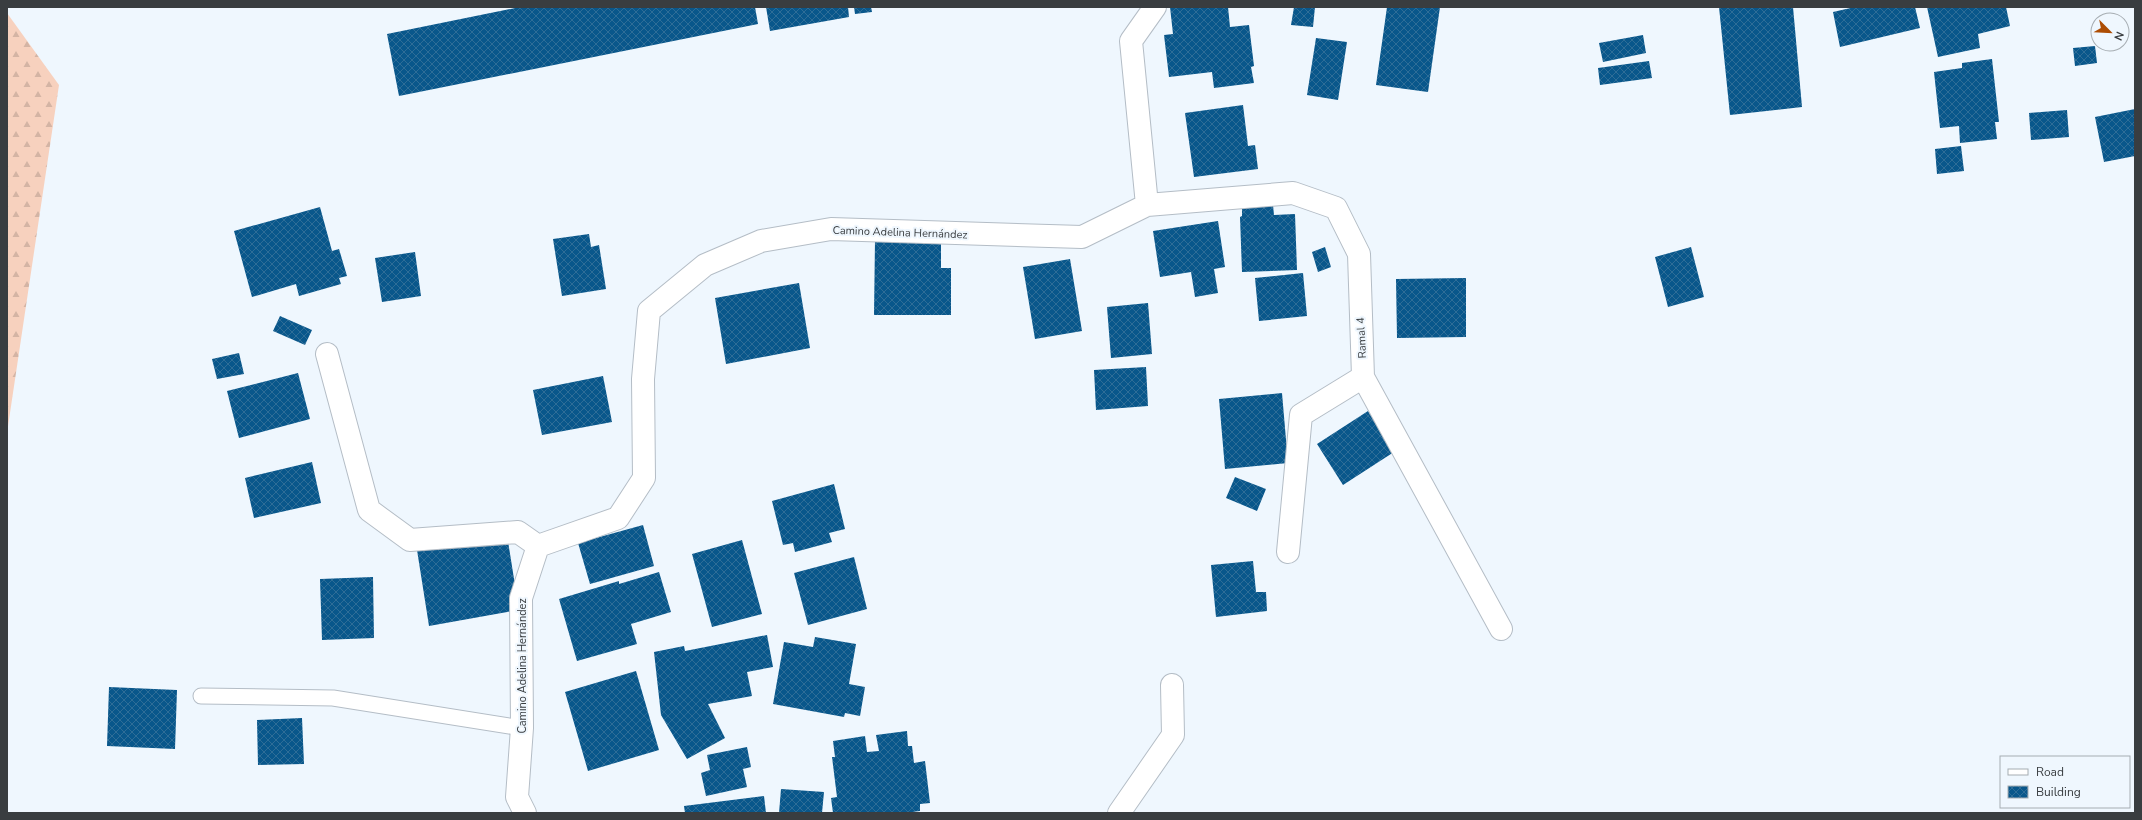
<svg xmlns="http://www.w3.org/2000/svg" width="2142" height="820" font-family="'Nunito Sans',sans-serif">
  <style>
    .forest { fill: url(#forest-firs) }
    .building { fill: url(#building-cross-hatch) }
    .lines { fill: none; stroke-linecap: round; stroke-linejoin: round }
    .lane-casing { stroke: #b4bdc6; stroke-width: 17 }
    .street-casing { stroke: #b4bdc6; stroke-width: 24 }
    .lane { stroke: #fff; stroke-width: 15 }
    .street { stroke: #fff; stroke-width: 22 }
    .labels { text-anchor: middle; stroke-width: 4; stroke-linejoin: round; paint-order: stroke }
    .street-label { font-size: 11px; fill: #393d40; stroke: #eff7fe }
  </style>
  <defs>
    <pattern id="forest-firs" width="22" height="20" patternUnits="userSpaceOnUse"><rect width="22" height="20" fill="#f7d1be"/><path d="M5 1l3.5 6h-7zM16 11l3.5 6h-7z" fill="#d4b4a4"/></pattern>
    <pattern id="building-cross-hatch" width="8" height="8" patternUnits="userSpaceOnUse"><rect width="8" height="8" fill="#09578b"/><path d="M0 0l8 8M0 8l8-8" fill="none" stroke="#2e6d97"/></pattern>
  </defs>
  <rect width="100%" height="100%" fill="#eff7fe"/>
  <path class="forest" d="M7,13L59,85L7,433Z"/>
  <path class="building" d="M520,7H755L758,24L399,96L387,34Z
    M766,7H848L849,17L770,31Z
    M854,7H871L872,12L855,14Z
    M1170,7H1228L1230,27L1249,25L1254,66L1251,67L1254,83L1214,88L1212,72L1169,77L1164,35L1173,34Z
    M1294,7H1315L1313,27L1291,25Z
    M1387,7H1440L1428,92L1376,85Z
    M1719,7H1793L1802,107L1730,115Z
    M1855,7H1915L1920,28L1840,47L1833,12Z
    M1927,7H2006L2010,26L1978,34L1980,48L1938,57Z
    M1643,35L1646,53L1603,62L1599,43Z
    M1316,38L1347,42L1338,100L1307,95Z
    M2095,46L2097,63L2075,66L2073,48Z
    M1992,59L1999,122H1995L1997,139L1960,143L1959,126L1940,128L1934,72L1962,68V63Z
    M1649,61L1652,78L1600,85L1598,68Z
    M1243,105L1248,146L1255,145L1258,169L1194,177L1185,113Z
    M2135,109V156L2104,162L2095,117Z
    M2067,110L2069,137L2031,140L2029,113Z
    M1961,146L1964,171L1937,174L1935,149Z
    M1273,205L1274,215L1295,214L1297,270L1242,272L1240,217L1242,216V206Z
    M320,207L332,251L339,249L347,276L339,278L341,284L299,296L296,284L252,297L234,231Z
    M1218,221L1225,267L1214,269L1218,293L1195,297L1191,272L1160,277L1153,231Z
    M589,234L591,247L599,245L606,289L562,296L553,239Z
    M875,240H941V268H951V315H874Z
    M1325,247L1331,267L1318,272L1312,252Z
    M1691,247L1704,297L1668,307L1655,257Z
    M415,252L421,296L382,302L375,258Z
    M1070,259L1082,331L1035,339L1023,267Z
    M1303,273L1307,316L1259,321L1255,278Z
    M1466,278V337L1397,338L1396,279Z
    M799,283L810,348L726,364L715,298Z
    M1148,303L1152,354L1111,358L1107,307Z
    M280,316L312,330L305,345L273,331Z
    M239,353L244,374L217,379L212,359Z
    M1146,367L1148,406L1096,410L1094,370Z
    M298,373L310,419L239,438L227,391Z
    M603,376L612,422L542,435L533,390Z
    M1282,393L1288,463L1225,469L1219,399Z
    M1368,411L1394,452L1343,485L1317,444Z
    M312,462L321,503L254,518L245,478Z
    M1235,477L1266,489L1257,511L1226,498Z
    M834,484L845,529L829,533L832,542L795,552L793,543L783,545L772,501Z
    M643,525L654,566L590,584L578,543Z
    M507,535L519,610L429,626L417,550Z
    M742,540L762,614L712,627L692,554Z
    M854,557L867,609L808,625L794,573Z
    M1253,561L1256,592H1266L1267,611L1216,617L1211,565Z
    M659,572L671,612L631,624L637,644L577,661L559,599L619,581V584Z
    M373,577L374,638L322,640L320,579Z
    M767,635L773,667L747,672L752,696L708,704L725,738L687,759L661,715L654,652L684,646L685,651Z
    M815,637L856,644L849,684L865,687L860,716L845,713L844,717L773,704L784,642L813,647Z
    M636,671L659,750L588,771L565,692Z
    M109,687L177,690L175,749L107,746Z
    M302,718L304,764L258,765L257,720Z
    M907,731L908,746H912L914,763L925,761L930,803L920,804V811L905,813H833L831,798L837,797L832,757H835L833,741L865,736L867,752L879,751L876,735Z
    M747,747L751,767L743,769L747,787L706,796L701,773L710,770L707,755Z
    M781,789L824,792L822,813H779Z
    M764,796L766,813H685L684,806Z"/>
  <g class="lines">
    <defs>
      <path id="lane" d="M201,696L333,698L522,728"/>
      <path id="street" d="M1147,205L1131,41L1155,7
        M327,354L369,510L410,540L518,532L538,546
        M1288,552L1301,415L1363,377
        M525,813L517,797L522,728L521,598L538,546L618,518L644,478L643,379L649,311L705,265L761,241L831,229L1082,237L1147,205L1293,193L1336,208L1359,254L1363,377L1501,629
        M1119,813L1173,735L1172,685"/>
    </defs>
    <use href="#lane" class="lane-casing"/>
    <use href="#street" class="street-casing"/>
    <use href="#lane" class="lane"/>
    <use href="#street" class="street"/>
  </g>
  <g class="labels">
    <g class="street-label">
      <text transform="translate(900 232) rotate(2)" y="4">Camino Adelina Hernández</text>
      <text transform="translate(1361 338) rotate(-93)" y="4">Ramal 4</text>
      <text transform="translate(522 666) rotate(-90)" y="4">Camino Adelina Hernández</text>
    </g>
  </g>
  <rect width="2142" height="820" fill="none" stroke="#393d40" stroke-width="16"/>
  <rect x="2000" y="756" width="130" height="52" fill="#eff7fe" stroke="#a6adb2"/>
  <rect x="2008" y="769" width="20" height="6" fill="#ffffff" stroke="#a6adb2"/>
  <text x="2036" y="776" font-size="12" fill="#393d40">Road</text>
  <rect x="2008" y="786" width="20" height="12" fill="url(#building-cross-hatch)" stroke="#a6adb2"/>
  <text x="2036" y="796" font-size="12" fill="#393d40">Building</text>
  <g transform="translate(2110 32) rotate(114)"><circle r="19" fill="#eff7fe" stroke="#a6adb2"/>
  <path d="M0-3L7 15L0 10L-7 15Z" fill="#ad4d04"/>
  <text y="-6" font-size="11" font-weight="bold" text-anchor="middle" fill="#393d40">N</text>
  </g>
</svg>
